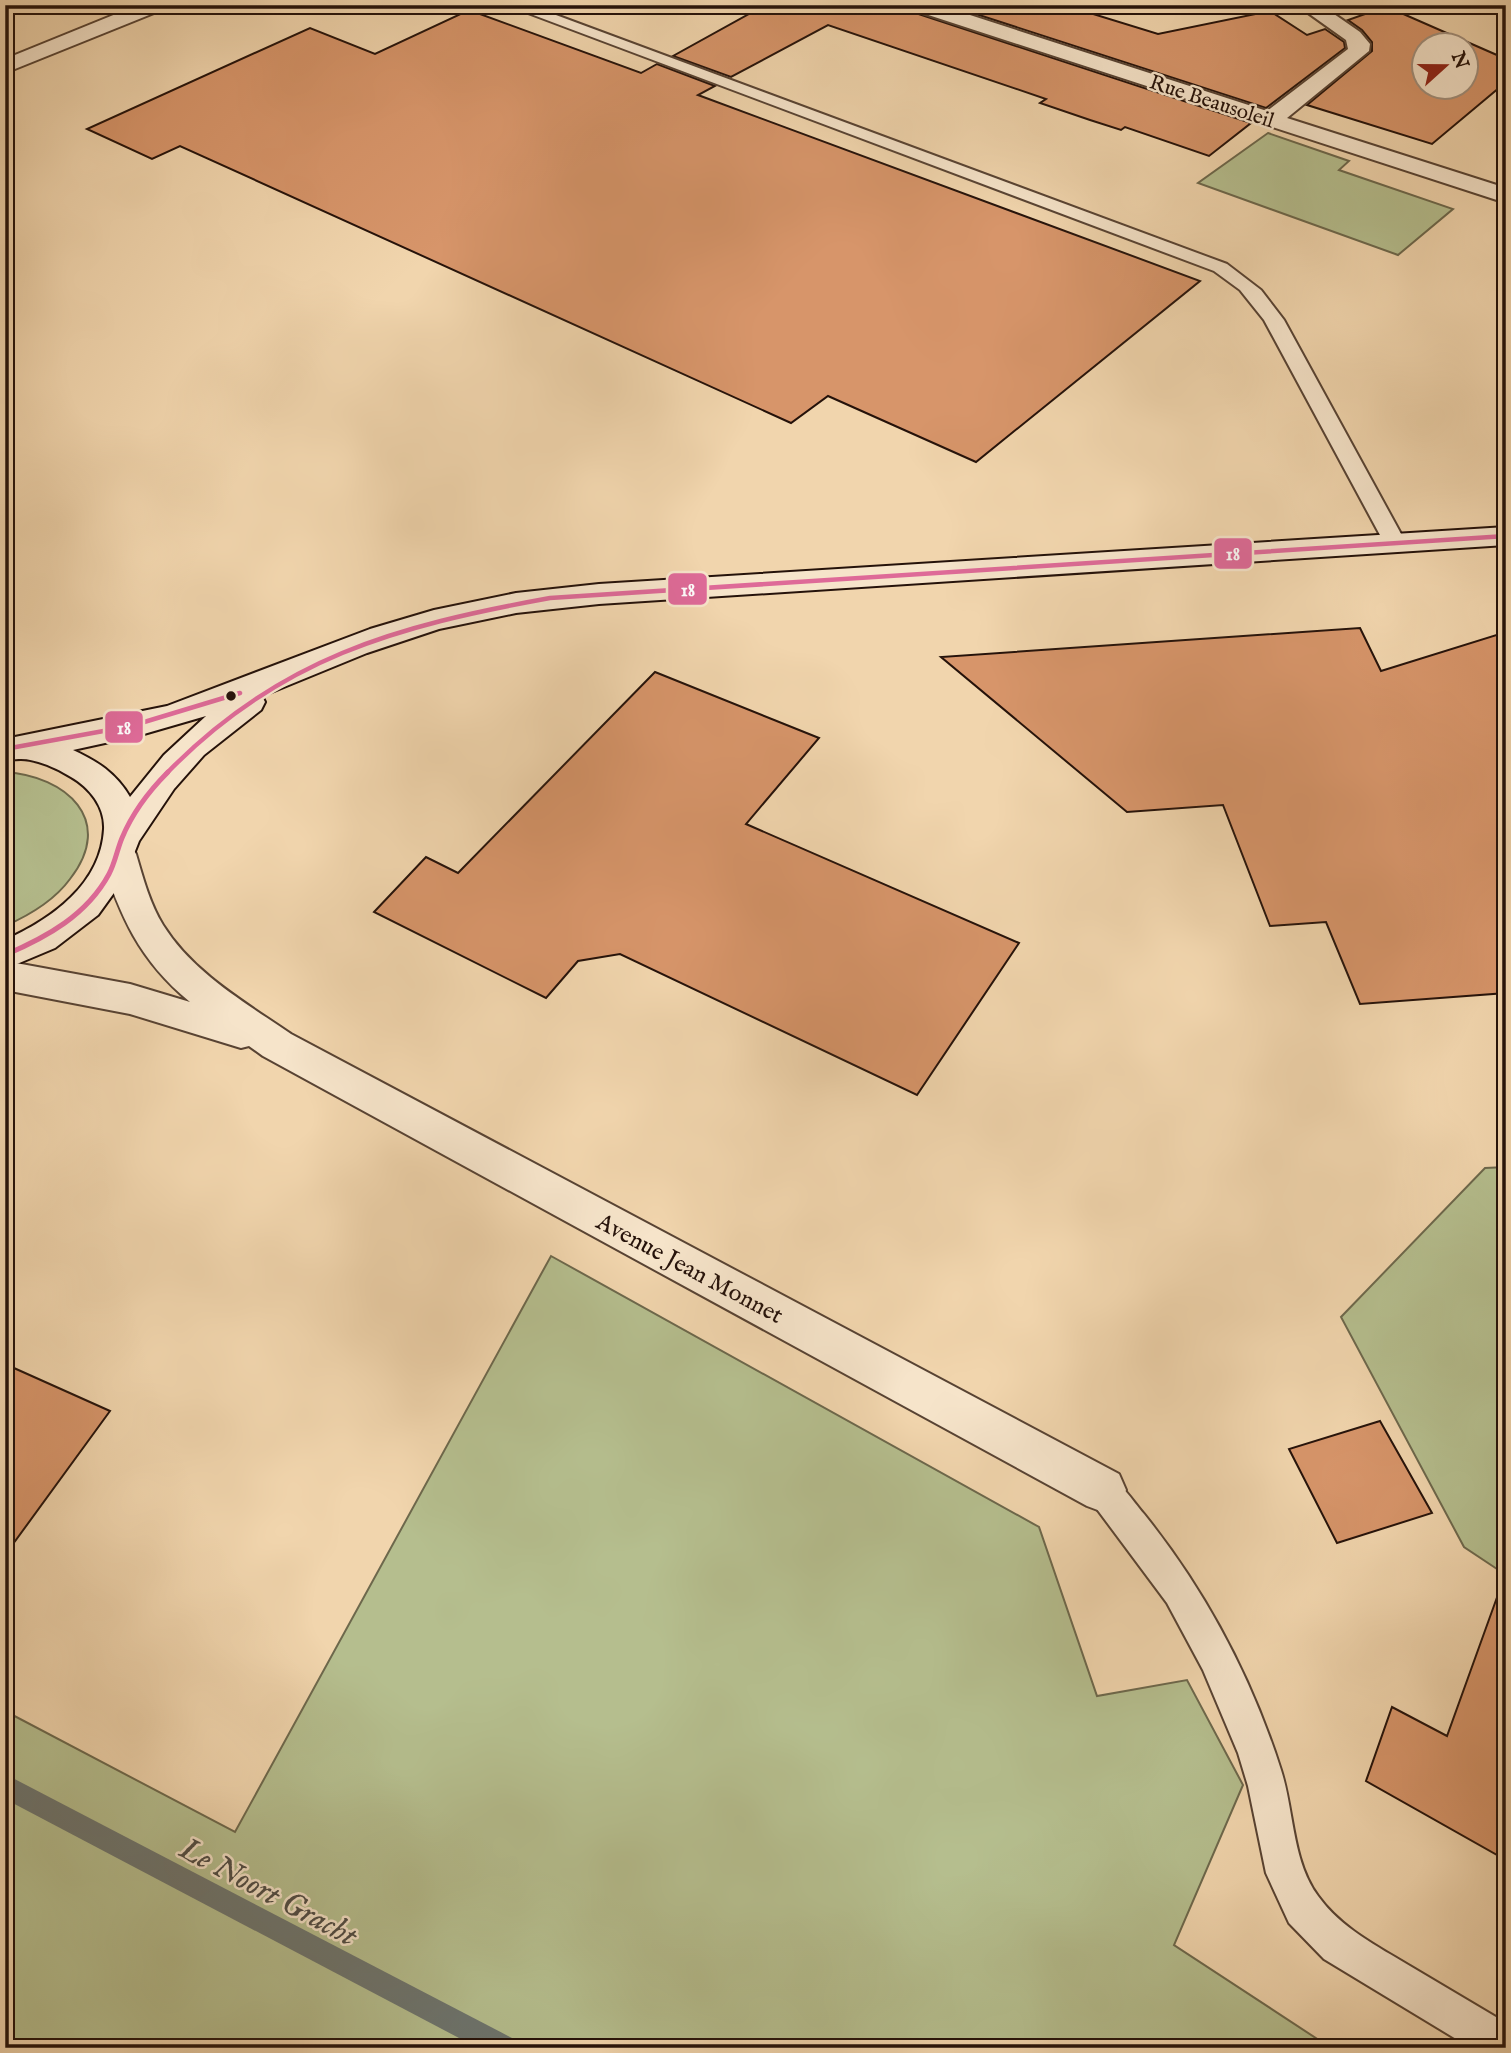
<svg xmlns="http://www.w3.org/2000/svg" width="1511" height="2053" font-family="'IM FELL English',serif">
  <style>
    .green { fill: #b5be8e; stroke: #6d684c; stroke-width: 2 }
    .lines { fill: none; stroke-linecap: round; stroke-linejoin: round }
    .stream { fill: #6d756f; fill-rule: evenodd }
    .building { fill: #d7956a; stroke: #25120a; stroke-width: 2; fill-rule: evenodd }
    .lane-casing { stroke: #584333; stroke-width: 4 }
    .street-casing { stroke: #584333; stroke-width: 4 }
    .secondary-casing { stroke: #25120a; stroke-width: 4 }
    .lane { fill: #f6e4ca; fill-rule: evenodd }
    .street { fill: #f6e4ca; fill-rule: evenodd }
    .secondary { fill: #f6e4ca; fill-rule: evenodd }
    .bus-1-far1-casing { stroke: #f6e4ca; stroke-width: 9 }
    .bus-1-casing { stroke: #f6e4ca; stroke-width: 10 }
    .bus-1-far1 { stroke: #de6a98; stroke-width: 4.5 }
    .bus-1 { stroke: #de6a98; stroke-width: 5 }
    .bus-dot { fill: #25120a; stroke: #f6e4ca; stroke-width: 2.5 }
    .labels { text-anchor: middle; stroke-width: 5; stroke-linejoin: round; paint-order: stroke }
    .far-street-label { font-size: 21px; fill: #25120a; stroke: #f6e4ca }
    .street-label { font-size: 24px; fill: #25120a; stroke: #f6e4ca }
    .near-water-label { font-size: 32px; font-style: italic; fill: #4f4c45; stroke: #f6e4ca }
    .line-badge { stroke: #f6e4ca; stroke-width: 2.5 }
    .badge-label { font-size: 19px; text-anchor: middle; font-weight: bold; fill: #fff }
  </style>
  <rect width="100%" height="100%" fill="#f1d5ad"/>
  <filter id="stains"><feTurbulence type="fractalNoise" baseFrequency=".00286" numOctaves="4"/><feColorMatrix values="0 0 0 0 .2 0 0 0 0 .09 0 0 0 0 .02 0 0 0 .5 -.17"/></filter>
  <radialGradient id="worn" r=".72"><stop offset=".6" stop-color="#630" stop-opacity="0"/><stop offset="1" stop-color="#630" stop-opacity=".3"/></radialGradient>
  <path class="green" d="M1268,133L1349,161L1339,170L1453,209L1398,255L1198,183Z
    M5,772C66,776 116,820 70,879C54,901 30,915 5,926Z
    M1506,1167V1575L1464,1547L1341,1317L1485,1168Z
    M551,1256L1039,1527L1097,1696L1187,1680L1243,1785L1174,1945L1331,2048H5V1711L235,1832Z"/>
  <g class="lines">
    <path class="stream" d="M5,1774L514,2039L518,2048H478L5,1799Z"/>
  </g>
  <path class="building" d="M765,5H905L909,11L1251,123L1209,156L1125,127L1121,130L1090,120L1040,103L1046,99L828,25L731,77L673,56Z
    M948,5H1064L1158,34L1270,11L1307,35L1325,29L1344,42L1345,48L1266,108Z
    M1382,8L1392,9L1506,59V82L1432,144L1307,105L1372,51V42L1362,30L1348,20ZM1424,46H1466V88H1424Z
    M469,10L641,73L657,64L715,86L698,95L1200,281L976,462L828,396L791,423L180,146L152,159L87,129L310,28L375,54Z
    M1360,628L1381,671L1506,632V993L1360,1004L1326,922L1270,926L1223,805L1127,812L941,657Z
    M655,672L819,738L746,824L1019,943L917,1095L620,954L578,961L546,998L374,912L426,857L458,873Z
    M5,1364L110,1411L5,1555Z
    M1380,1421L1432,1513L1337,1543L1289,1449Z
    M1500,1589L1506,1590V1860L1366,1781L1392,1707L1447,1736Z"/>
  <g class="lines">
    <defs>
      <path id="lane" d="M507,5H529L1227,264L1261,290L1284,320L1406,543L1403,548H1387L1264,320L1240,290L1214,271Z
        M1103,1474C1121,1481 1131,1499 1144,1514C1205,1590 1251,1676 1281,1770C1294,1810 1292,1861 1318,1896C1341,1928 1377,1946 1410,1966C1442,1985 1474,2004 1506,2023V2048H1471L1324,1959L1289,1923L1266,1873L1248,1786L1238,1753L1203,1670L1167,1603L1091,1501L1086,1490L1091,1479Z"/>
      <path id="street" d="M138,5H167L164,9L5,73V59Z
        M907,5H939L1267,111L1348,49L1346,40L1297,5H1321L1360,32L1370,44L1369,51L1287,118L1506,188V203L910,9Z
        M118,841L131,845L136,854C143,878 150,904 163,925C193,973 246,1003 291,1034L1119,1474L1126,1490L1119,1506L1103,1512L1087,1506L263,1056L249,1046L241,1048L130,1014L5,990V961L130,984L190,1002C139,960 120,916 100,854L105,845Z"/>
      <path id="secondary" d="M1506,527V545L599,604L516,613L439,629L367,653L262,696L265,702L261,710L204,755L174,789L139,841L124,879L98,915L55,948L5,969V940C52,919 101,884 104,829C105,807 90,788 71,777C58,769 37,759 21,759C15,759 12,760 5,759V739L167,706L370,629L434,610L516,593L599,584ZM206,716L164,755L130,797C116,773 97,761 73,750L137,736Z"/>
    </defs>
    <use href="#lane" class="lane-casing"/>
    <use href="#street" class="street-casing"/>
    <use href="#secondary" class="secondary-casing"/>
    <use href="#lane" class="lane"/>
    <use href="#street" class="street"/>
    <use href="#secondary" class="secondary"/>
    <defs>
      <path id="bus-1-far1" d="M5,749L131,726L240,693
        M166,774C278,658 396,626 550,598L1506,536"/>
      <path id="bus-1" d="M5,955C47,937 87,915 109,874C115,863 117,850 122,838C132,814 149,791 168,772"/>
    </defs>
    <use href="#bus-1-far1" class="bus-1-far1-casing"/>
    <use href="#bus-1" class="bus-1-casing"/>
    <use href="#bus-1-far1" class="bus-1-far1"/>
    <use href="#bus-1" class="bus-1"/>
  </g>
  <circle class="bus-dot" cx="231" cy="696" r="6"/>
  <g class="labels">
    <g class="far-street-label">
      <text transform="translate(1212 101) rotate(18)" y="7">Rue Beausoleil</text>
    </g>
    <g class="street-label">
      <text transform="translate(690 1268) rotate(28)" y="8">Avenue Jean Monnet</text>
    </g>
    <g class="near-water-label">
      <text transform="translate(269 1891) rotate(28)" y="11">Le Noort Gracht</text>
    </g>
  </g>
  <g class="line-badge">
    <rect x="1213" y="537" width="40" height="33" rx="7" fill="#de6a98"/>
    <rect x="667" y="572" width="41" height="34" rx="7" fill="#de6a98"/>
    <rect x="104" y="710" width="40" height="34" rx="7" fill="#de6a98"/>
  </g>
  <g class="badge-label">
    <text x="1233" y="560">18</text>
    <text x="688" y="596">18</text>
    <text x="124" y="734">18</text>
  </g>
  <rect width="1511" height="2053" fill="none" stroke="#f1d5ad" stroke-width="28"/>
  <rect x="7" y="7" width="1497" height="2039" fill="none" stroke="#25120a" stroke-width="3.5"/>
  <rect x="14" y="14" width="1483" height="2025" fill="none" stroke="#25120a" stroke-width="2"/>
  <g transform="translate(1445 66) rotate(69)"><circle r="33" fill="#f6e4ca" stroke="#a2907d" stroke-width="2"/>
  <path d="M0-5L12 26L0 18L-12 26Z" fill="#8f2418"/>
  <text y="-10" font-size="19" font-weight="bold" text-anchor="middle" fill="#25120a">N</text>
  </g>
  <rect width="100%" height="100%" filter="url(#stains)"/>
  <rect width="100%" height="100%" fill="url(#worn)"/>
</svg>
